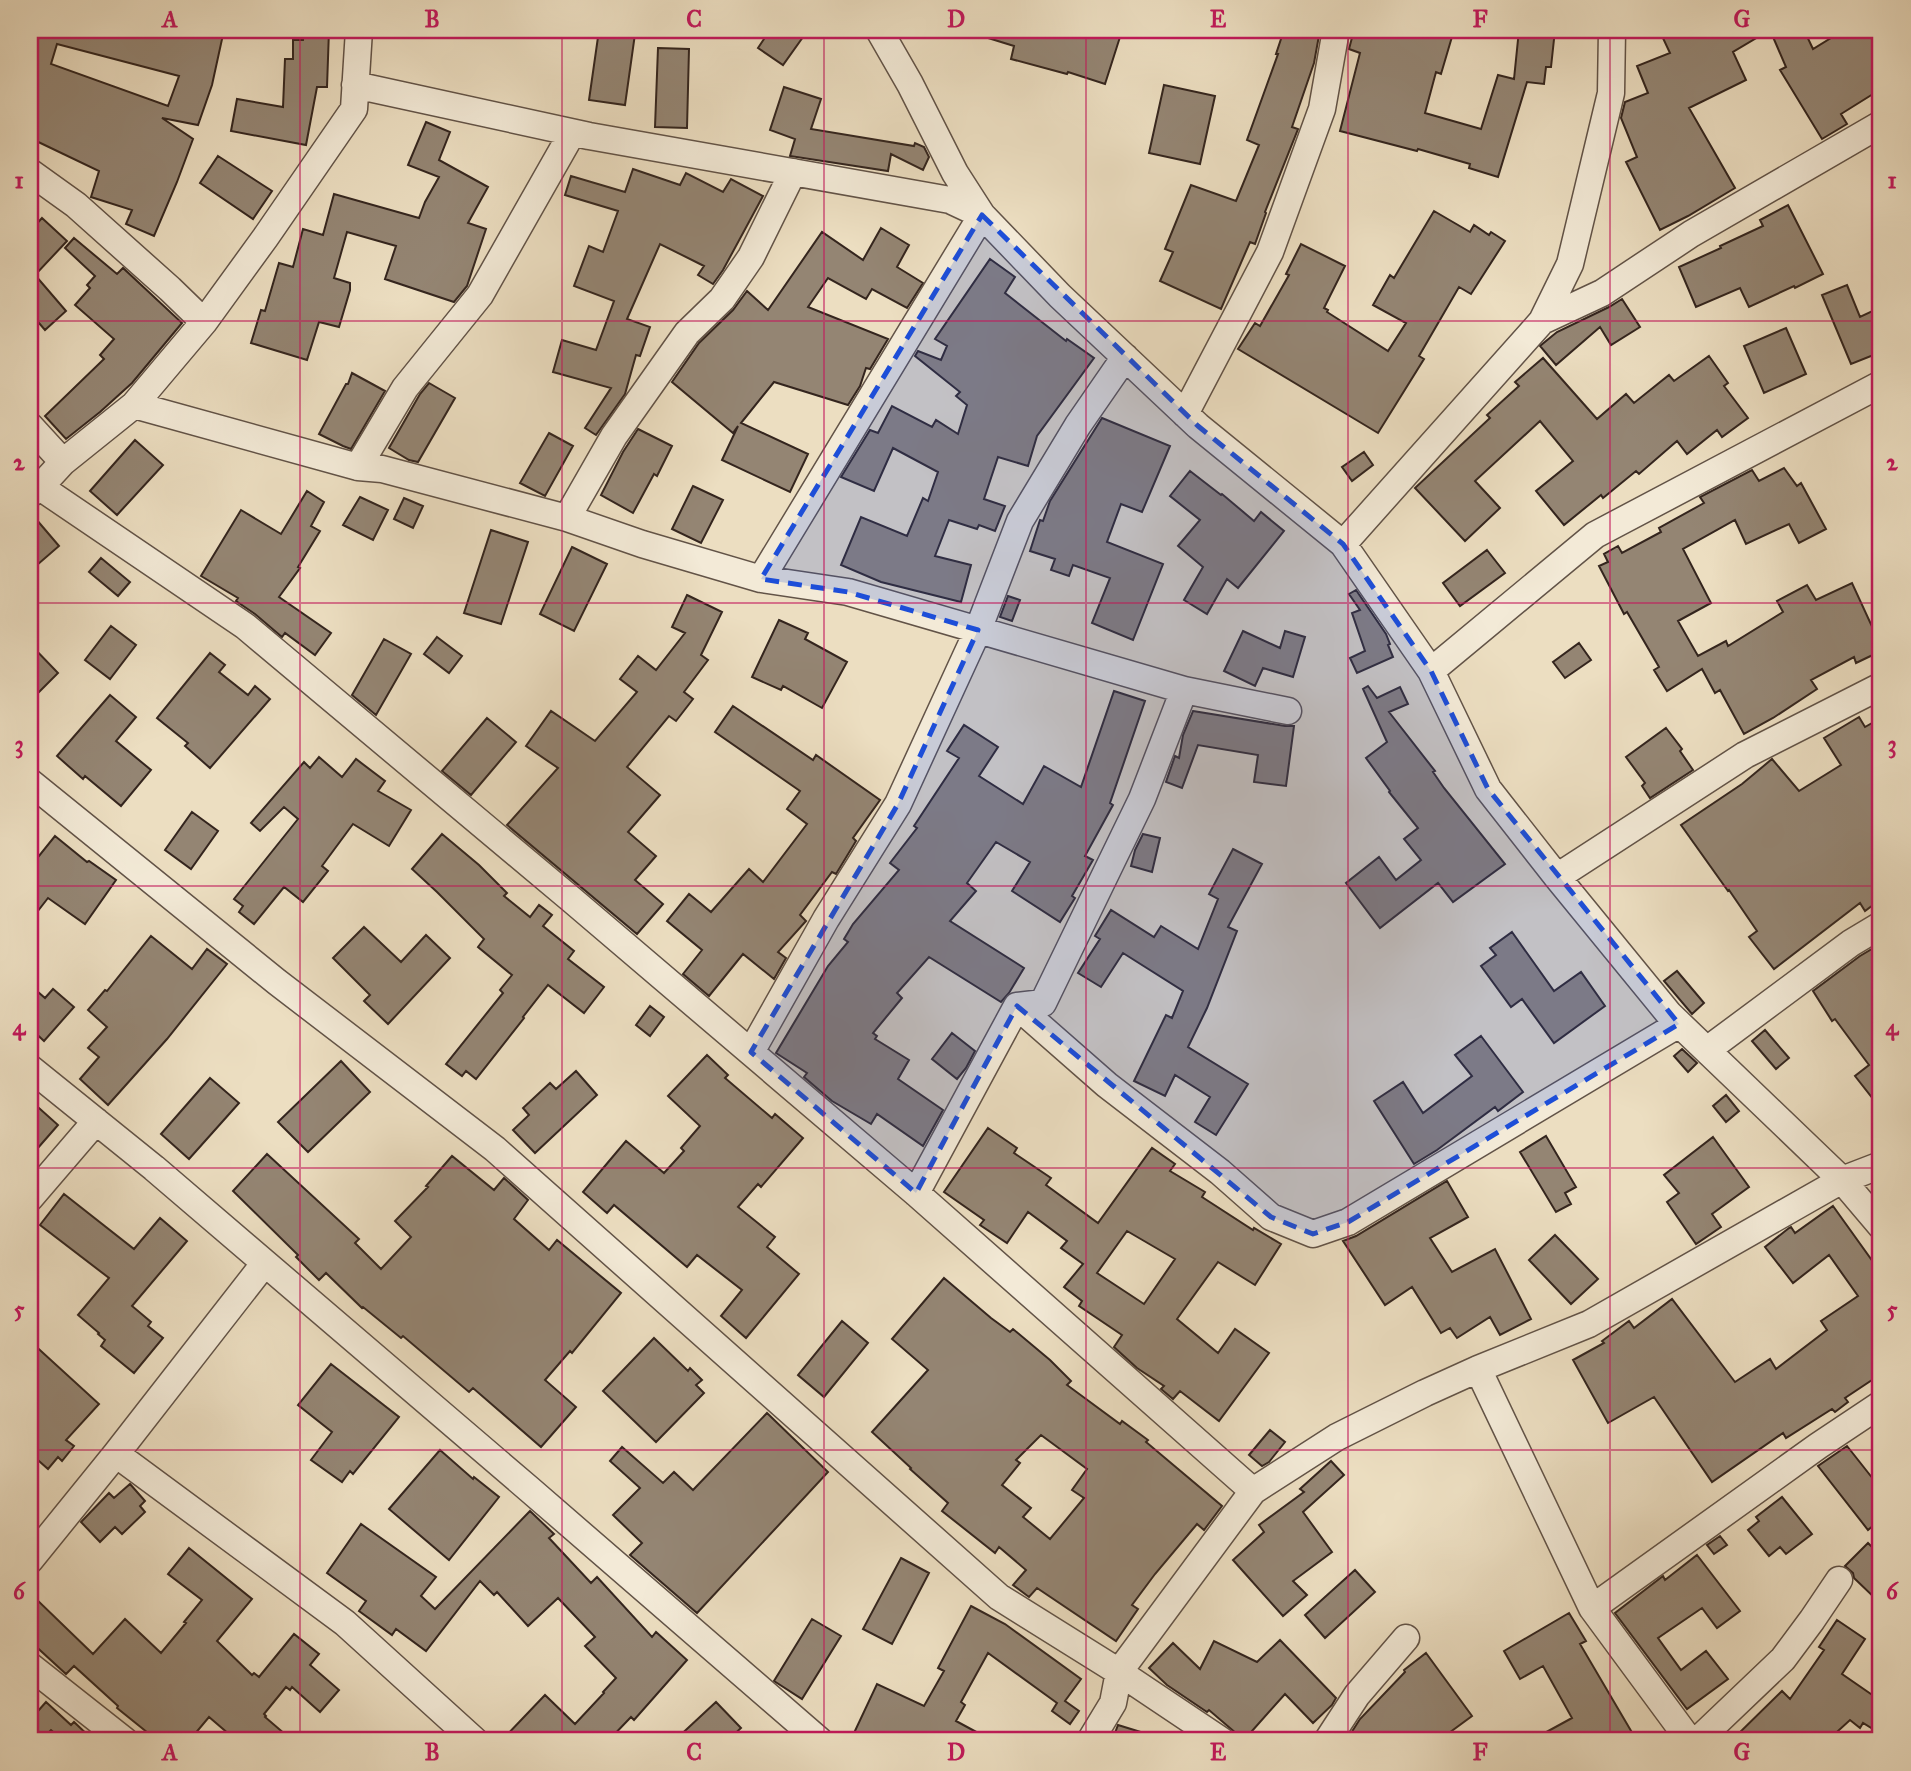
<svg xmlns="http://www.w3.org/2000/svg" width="1911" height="1771" font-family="'IM FELL Great Primer',serif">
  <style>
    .building { fill: #948573; stroke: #34251e; stroke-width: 2; fill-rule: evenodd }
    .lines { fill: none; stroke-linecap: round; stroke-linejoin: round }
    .minor-casing { stroke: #625347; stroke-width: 29 }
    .minor { stroke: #f3ead7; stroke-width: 26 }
    .marked { fill: #1d4ed8; fill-opacity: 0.2; stroke: #1d4ed8; stroke-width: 5; stroke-dasharray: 14 9; stroke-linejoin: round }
    .grid { fill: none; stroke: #c2185b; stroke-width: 2; stroke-opacity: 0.55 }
    .neatline { fill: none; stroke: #c2185b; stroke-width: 2.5 }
    .grid-label { font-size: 23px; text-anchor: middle; font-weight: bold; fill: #c2185b }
  </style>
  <rect width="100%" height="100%" fill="#ecdec1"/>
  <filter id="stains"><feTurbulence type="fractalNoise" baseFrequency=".00286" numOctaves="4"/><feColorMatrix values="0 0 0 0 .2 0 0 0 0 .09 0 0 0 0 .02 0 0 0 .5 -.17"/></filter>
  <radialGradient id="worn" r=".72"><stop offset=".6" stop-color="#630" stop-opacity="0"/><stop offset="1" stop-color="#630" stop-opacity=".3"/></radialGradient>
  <path class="building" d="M30,30H81L94,34L95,30H224L212,85L198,125L162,118L193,139L177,182L154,236L126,224L132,210L91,197L99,171L30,138ZM57,44L179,76L168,106L51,64Z
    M304,30H329L327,87H317L306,145L231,131L237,99L283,107L285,59H293V40H303Z
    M599,30L635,34L625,105L589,100Z
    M770,30H808L783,65L758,48Z
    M975,30H1099L1120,37L1105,84L1068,72L1067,74L1011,59L1014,46L975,34Z
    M1284,30H1320L1314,63L1292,127L1298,129L1265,212L1266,213L1255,244L1250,242L1221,309L1160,281L1173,252L1165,249L1191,185L1236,201L1259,145L1247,140L1278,54H1276Z
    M1354,30H1454L1441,74L1436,72L1425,113L1481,129L1498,75L1514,79L1519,30H1555L1551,67H1546L1544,84L1527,82L1498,177L1469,168L1470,164L1418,149L1417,151L1340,131L1360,53L1349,49Z
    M1675,30H1804L1813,49L1844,30H1881V89L1841,114L1847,124L1822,139L1780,70L1786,67L1770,30L1733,52L1746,80L1689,108L1735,188L1688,216L1660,230L1626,162L1637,157L1621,118L1625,102L1648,93L1637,66L1670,53L1662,36Z
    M658,48L689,49L687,128L655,127Z
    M1164,85L1215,96L1200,164L1149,153Z
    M784,87L821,99L811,129L914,146L915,143L924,147L929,157L923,170L891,154L888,171L790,156L795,139L770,130Z
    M426,122L450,132L439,160L488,187L468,223L486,229L467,286L454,302L385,279L396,246L347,232L334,278L350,283V290L339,327L319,322L307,360L251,343L261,310L265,311L279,263L293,267L303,229L323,235L334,194L419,218L425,202L439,177L408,165Z
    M218,156L272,191L253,219L200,183Z
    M633,169L680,185L686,173L723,192L731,179L763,196L723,270L713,284L698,275L704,266L660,244L627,319L650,327L640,356L636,355L625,394L596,435L585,428L611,388L553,372L562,340L596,350L614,301L574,286L589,246L603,252L618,211L565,195L571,176L625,192Z
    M1788,205L1823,274L1795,288L1794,286L1749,307L1740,288L1696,307L1679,267L1721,248L1720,246L1763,226L1760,220Z
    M1434,211L1470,232L1474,225L1489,235L1491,232L1505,241L1471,294L1459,287L1419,356L1424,359L1378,433L1238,349L1255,323L1260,326L1289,275L1286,274L1301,244L1345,266L1324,308L1328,310L1327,312L1388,351L1406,323L1373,305L1390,275L1394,278Z
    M42,218L67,241L35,275L66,311L45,330L39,323L30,332V231Z
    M881,228L909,245L897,267L923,283L907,308L872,289L866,299L828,278L808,307L888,339L870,369L866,368L860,386L848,405L774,382L741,423L808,454L790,492L722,460L738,426L733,433L672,382L699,343L733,310L747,291L768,310L822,232L863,260Z
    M74,238L117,274L123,268L182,323L132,383L100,412L66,439L45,416L104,359L100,355L114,339L75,305L90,288L87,285L95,276L65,248Z
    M990,259L1015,277L1005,293L1066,341L1067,339L1094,358L1037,436L1028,466L998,457L984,499L1005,506L995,531L979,525L977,529L949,520L935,556L971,565L961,602L881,582L841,565L861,517L907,536L923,498L928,501L938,472L893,448L874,491L841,477L870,430L878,433L892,406L932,427L936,420L958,434L967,405L956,396L960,392L915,356L918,351L941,360L947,346L935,339Z
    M1847,285L1860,317L1881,307V352L1851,364L1822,295Z
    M1622,299L1640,327L1611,345L1600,327L1556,365L1540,346L1557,332L1609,307Z
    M1786,328L1806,374L1764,393L1744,346Z
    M1709,356L1728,383L1724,386L1748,418L1722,437L1717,430L1687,454L1677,441L1639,474L1636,471L1603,498L1601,495L1564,525L1536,491L1573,461L1540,421L1475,481L1500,508L1465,541L1415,488L1490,418L1487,415L1519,386L1515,382L1543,358L1597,419L1626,394L1634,403L1669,375L1674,381Z
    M352,373L385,391L351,449L343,446L319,434L346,384H348Z
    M429,383L455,398L418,462L409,460L389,448L420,394Z
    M1102,418L1170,446L1142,512L1121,504L1107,542L1163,564L1133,640L1092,623L1110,578L1073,565L1069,576L1051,570L1055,559L1030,551L1040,520L1043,521L1050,501Z
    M638,429L672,446L657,476L654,474L633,513L601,495L623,452Z
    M549,433L573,446L545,496L520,483Z
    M135,440L163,465L117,515L90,491Z
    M1364,452L1373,465L1352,481L1342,467Z
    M1784,468L1797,486L1801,483L1826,529L1799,543L1789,524L1746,544L1735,520L1683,549L1711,603L1678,621L1698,656L1726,641L1728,646L1783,612L1777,601L1807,585L1816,600L1852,583L1881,646V651L1856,663L1854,657L1811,680L1817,689L1773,718L1744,734L1720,690L1715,693L1702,669L1667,691L1654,670L1659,667L1627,612L1624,614L1599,566L1608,562L1604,554L1618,546L1622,553L1661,532L1659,528L1704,503L1700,497L1752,470L1759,481Z
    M1190,471L1221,495L1222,494L1254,521L1261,512L1284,531L1238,588L1227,579L1207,614L1184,600L1203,567L1178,546L1200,520L1170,496Z
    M693,486L723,500L701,543L672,529Z
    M307,491L324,502L311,526L320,531L298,567L300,568L279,597L331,633L315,655L285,633L282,637L255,614L236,601L238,598L201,576L241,510L281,534Z
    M360,497L388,510L373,540L343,525Z
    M404,498L423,506L413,528L394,519Z
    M30,512L59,546L30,571Z
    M491,530L528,542L501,624L464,613Z
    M572,547L607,564L574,631L540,614Z
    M1487,550L1505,573L1460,606L1443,583Z
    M101,558L130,582L118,596L89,572Z
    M1356,590L1386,634L1390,644L1388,645L1393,657L1357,673L1350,658L1365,651L1352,613L1360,610L1349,594Z
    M687,595L722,612L701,655L708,660L684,692L693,699L676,721L669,716L627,767L660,795L628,832L656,856L635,880L663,904L637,934L507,825L558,768L526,746L551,711L595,741L637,692L620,679L638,656L656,670L685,633L672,627Z
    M1008,596L1020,600L1012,621L1000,617Z
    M779,620L808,633L805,639L847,662L822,708L783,686L781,690L752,677Z
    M111,626L136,645L110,679L85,660Z
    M1243,631L1280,648L1285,631L1305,637L1293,677L1263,668L1255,686L1224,671Z
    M437,637L462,656L449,673L424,654Z
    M384,639L411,654L376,715L352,695Z
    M1579,643L1591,660L1565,678L1553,662Z
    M30,644L58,673L30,701Z
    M210,653L225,665L219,672L248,695L255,686L270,699L210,768L185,746L188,743L157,718Z
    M1368,686L1377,698L1400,687L1408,704L1389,712L1435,771L1433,772L1444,788L1505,864L1453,902L1438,883L1380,928L1346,883L1379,857L1396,880L1421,860L1404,839L1418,828L1389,792L1390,791L1366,758L1387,742L1363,689Z
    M1114,691L1145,701L1110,803L1113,805L1085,856L1093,860L1072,896L1075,898L1060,922L1012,891L1030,862L996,842L967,883L976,891L950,921L1024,968L1009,993L1001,1002L929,957L897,993L902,998L873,1033L877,1036L875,1039L909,1060L898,1079L943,1110L923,1146L877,1114L871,1124L832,1101L804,1077L807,1073L776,1053L828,966L848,942L844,939L853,924L899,870L890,863L917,828L914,826L959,758L947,751L964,725L998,747L979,776L1023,804L1044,766L1081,787Z
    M110,695L136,717L116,741L151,770L121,806L85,776L83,779L57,756Z
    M733,706L813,760L816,755L880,800L853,838L856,841L836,874L832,872L800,915L806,921L778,952L786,958L774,979L743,954L709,996L683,974L702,950L667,921L689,894L711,912L749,869L763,882L807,824L787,809L800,791L715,732Z
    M1193,711L1285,726H1294L1286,786L1254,782L1258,755L1198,745L1182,788L1166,782L1175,756L1179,758L1183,735Z
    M1859,717L1865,727L1881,718V899L1865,911L1860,903L1774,969L1749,937L1757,931L1729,890L1728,891L1681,825L1742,784L1772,759L1799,791L1841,765L1824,738Z
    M487,718L516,742L471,795L442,771Z
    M1666,728L1682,749L1680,751L1693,770L1650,798L1642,786L1645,783L1626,757Z
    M319,757L342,777L356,759L385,781L378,791L411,810L389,846L353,824L322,866L328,871L303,902L284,887L254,924L239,912L243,906L234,899L298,819L284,807L260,831L251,823L304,762L310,768Z
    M192,812L218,831L191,869L165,850Z
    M442,834L479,865L507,893L504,896L530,917L539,905L552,915L543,926L574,951L568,959L604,987L584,1013L548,985L523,1017L524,1018L476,1079L466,1071L462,1076L446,1064L503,993L500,990L512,975L478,947L484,939L437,892L412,869Z
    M1143,834L1160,838L1152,872L1131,866L1135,850Z
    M55,836L87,862L89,861L116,880L85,924L48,898L30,921V867Z
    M1233,849L1262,864L1228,927L1237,931L1207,1008L1188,1047L1248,1084L1216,1135L1195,1122L1210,1097L1175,1075L1165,1096L1134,1081L1166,1015L1172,1018L1183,991L1123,953L1101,987L1078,973L1100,939L1095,936L1111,910L1154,937L1161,926L1198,949L1218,899L1209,894Z
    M364,927L401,962L426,935L450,958L388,1024L364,1001L370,995L333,958Z
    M1512,932L1554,991L1581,972L1605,1006L1554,1043L1522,999L1511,1007L1481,966L1496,955L1490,948Z
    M151,936L192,969L207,949L227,964L167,1039L108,1105L80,1079L99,1057L88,1048L107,1027L88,1010L105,990L107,991Z
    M1877,946L1881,954V1109L1855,1076L1869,1065L1835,1019L1832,1021L1813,991L1860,956Z
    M1677,971L1704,1003L1692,1014L1664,981Z
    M30,985L45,998L53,989L74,1007L44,1041L30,1028Z
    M650,1006L664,1017L650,1036L636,1025Z
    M1765,1030L1789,1058L1776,1069L1752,1041Z
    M952,1033L975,1051L966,1068L957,1079L932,1059Z
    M1481,1036L1523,1092L1498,1111L1495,1107L1437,1150L1414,1164L1374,1101L1403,1082L1423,1113L1472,1076L1455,1055Z
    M1682,1049L1697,1063L1688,1072L1674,1056Z
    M707,1055L728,1075L725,1078L772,1118L775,1114L803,1138L761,1187L758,1184L738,1207L775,1237L767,1247L799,1274L746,1338L721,1316L742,1290L697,1255L687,1267L614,1205L607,1213L583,1192L626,1141L664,1173L684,1151L681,1148L700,1126L668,1096Z
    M341,1061L370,1092L308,1152L278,1122Z
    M576,1071L597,1095L535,1153L513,1130L529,1115L523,1108L550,1083L556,1089Z
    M210,1078L239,1103L189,1159L161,1134Z
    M1726,1095L1739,1111L1726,1122L1713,1106Z
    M30,1100L58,1125L30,1157Z
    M988,1128L1017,1148L1014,1153L1051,1178L1046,1185L1098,1223L1152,1148L1175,1164L1170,1171L1205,1192L1202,1197L1253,1230L1254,1228L1281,1244L1255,1285L1218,1262L1177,1319L1218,1353L1235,1329L1269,1353L1219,1421L1180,1391L1173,1399L1161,1389L1164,1386L1137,1368L1114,1347L1122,1335L1079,1306L1082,1301L1064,1287L1083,1264L1061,1248L1067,1241L1028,1212L1007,1243L980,1225L984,1220L944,1192ZM1127,1231L1175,1259L1144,1304L1097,1273Z
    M1546,1136L1576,1187L1565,1193L1571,1204L1556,1212L1520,1152Z
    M1713,1137L1749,1187L1712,1214L1721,1227L1696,1244L1667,1202L1679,1193L1664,1175Z
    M267,1154L359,1239L355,1243L381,1269L411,1237L395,1221L428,1187L426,1186L452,1156L494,1190L504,1178L528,1200L514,1219L549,1250L557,1240L621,1293L572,1353L570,1351L545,1380L576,1407L541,1447L473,1388L469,1392L403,1336L401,1338L363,1307L362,1308L326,1273L319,1280L296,1257L298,1255L233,1191Z
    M1447,1181L1468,1217L1430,1238L1452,1272L1495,1249L1531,1319L1500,1335L1490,1317L1457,1338L1450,1328L1441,1333L1412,1287L1385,1305L1343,1241L1356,1236Z
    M64,1194L134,1249L160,1218L187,1241L132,1306L151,1322L148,1326L163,1338L134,1373L101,1346L105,1340L98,1334L99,1333L78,1315L109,1278L40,1225Z
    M1833,1206L1881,1273V1374L1845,1398L1848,1402L1835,1412L1832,1409L1786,1438L1783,1433L1712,1482L1654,1397L1608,1423L1573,1360L1604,1343L1602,1341L1629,1321L1634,1328L1672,1299L1735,1382L1770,1359L1776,1369L1827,1330L1821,1321L1858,1296L1829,1255L1793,1283L1765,1247L1789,1228L1791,1227L1795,1233Z
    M1555,1235L1598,1279L1571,1304L1529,1260Z
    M944,1278L991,1318L1010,1332L1013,1329L1050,1360L1071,1381L1067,1385L1120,1424L1122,1421L1148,1440L1146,1442L1222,1506L1204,1530L1197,1524L1155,1574L1132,1605L1138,1609L1116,1641L1037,1588L1029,1597L1013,1585L1026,1570L999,1547L995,1553L942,1511L948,1503L910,1469L911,1468L872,1432L928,1370L892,1339ZM1041,1435L1087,1469L1072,1490L1084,1498L1050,1539L1023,1517L1031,1508L1002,1485L1020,1463L1016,1460Z
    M842,1321L868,1343L824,1397L798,1375Z
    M654,1338L688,1371L690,1368L702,1380L696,1385L704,1393L656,1442L603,1391Z
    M30,1341L99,1404L66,1440L74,1446L62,1461L58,1457L48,1469L30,1453Z
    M331,1364L399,1417L353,1474L350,1471L342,1482L311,1460L332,1432L298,1405Z
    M767,1413L828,1472L697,1613L630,1555L642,1543L613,1515L640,1488L610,1461L622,1447L663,1483L674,1472L693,1490Z
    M1270,1430L1285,1442L1269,1462L1262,1466L1249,1455Z
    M1847,1446L1881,1489V1519L1868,1530L1818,1466Z
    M440,1450L473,1479L474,1477L499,1497L449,1560L389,1509Z
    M1331,1461L1344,1475L1303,1512L1332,1552L1293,1581L1307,1595L1283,1616L1233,1560L1264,1532L1259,1525L1304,1492L1300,1489Z
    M130,1484L145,1501L140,1506L145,1512L122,1534L115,1527L100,1542L81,1522L109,1493L114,1498Z
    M1782,1497L1812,1534L1786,1554L1780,1547L1769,1556L1748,1530L1759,1521L1756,1517Z
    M530,1511L554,1534L549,1538L591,1583L597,1577L652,1637L656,1632L687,1660L634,1720L631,1717L608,1741H501L545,1695L575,1724L604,1693L603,1692L616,1678L585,1646L595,1637L558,1598L528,1626L497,1592L494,1595L480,1581L426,1651L396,1629L392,1635L359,1611L366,1601L327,1573L361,1524L436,1577L421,1596L435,1609Z
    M1720,1536L1727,1545L1714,1554L1707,1545Z
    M1868,1543L1881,1556V1604L1854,1578L1853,1573L1845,1566Z
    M189,1548L252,1599L217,1641L252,1675L254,1673L259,1677L294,1634L319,1654L310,1665L339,1690L320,1712L292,1687L290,1690L286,1687L264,1714L266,1716L265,1717L293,1741H237L209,1717L189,1741H158L117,1708L118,1706L74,1666L66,1674L30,1641V1593L93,1654L125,1619L161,1653L186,1623L184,1622L202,1600L168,1574Z
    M1697,1555L1740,1611L1717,1628L1702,1608L1658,1638L1681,1670L1706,1651L1728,1679L1687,1709L1615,1613L1663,1576L1665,1580Z
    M901,1558L929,1573L892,1644L863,1629Z
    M1355,1570L1375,1592L1325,1638L1305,1615Z
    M971,1606L1005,1624L1081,1679L1065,1701L1079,1711L1070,1724L1052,1711L1057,1703L988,1653L961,1702L965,1705L956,1721L993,1741H871L854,1733L877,1684L924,1706L944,1671L938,1668Z
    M1569,1613L1586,1641L1580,1644L1637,1741H1530L1572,1718L1543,1666L1520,1679L1504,1651Z
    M812,1619L841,1636L802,1699L774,1681Z
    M1837,1620L1865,1639L1842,1674L1881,1701V1734L1863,1723L1860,1728L1850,1720L1827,1741H1731L1782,1691L1790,1699L1824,1650L1819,1647Z
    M1280,1640L1336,1698L1332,1705L1313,1723L1285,1694L1244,1740L1209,1710L1207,1712L1167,1685L1149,1668L1173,1643L1200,1669L1214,1641L1257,1662Z
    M1426,1653L1472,1716L1438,1741H1346L1360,1719L1405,1672L1404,1670Z
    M46,1702L71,1725L74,1722L94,1741H56L59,1737L51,1730L40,1741H30V1720Z
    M716,1702L741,1728L727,1741H674Z
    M1118,1725L1160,1738L1159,1741H1112Z"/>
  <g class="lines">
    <defs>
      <path id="minor" d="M879,30L910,84L955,173L982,215L1060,296L1198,426L1343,544L1431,671L1488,789L1557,877L1669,1014L1842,1180L1881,1226
        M355,85L589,136L950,200L982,215L761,579
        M30,172L76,205L170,289L204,322
        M1542,321L1602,293L1691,234L1881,124
        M134,405L358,467L382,469L567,518L642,544L761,579L848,592L1184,690L1288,711
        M1185,414L1270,252L1322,109L1336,30
        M30,426L63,462
        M358,467L405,388L480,295L572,133
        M40,487L245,626L572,900L916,1193L1253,1491
        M30,494L40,487L63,462L134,405L204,322L265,238L354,109L359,30
        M567,518L614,436L687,333L722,299L751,257L793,172
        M1343,544L1542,321L1570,264L1611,93L1612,30
        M1431,671L1595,535L1881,384
        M30,782L277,982L495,1149L999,1597L1119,1672L1222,1741
        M1557,877L1745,755L1881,686
        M1017,1006L1107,1085L1220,1172L1271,1217L1313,1234L1348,1222L1679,1024
        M1707,1050L1851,943L1881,925
        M751,1052L826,919L898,804L978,630L1020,521L1078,425L1125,357
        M30,1068L154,1168L529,1489L820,1741
        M916,1193L1017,1006L1043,1003L1142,799L1184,690
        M30,1198L96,1121
        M1478,1369L1592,1608L1690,1741
        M116,1454L345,1623L475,1741
        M30,1560L116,1454L264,1264
        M1592,1608L1818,1446L1881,1404
        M30,1666L125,1741
        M1090,1741L1113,1703L1119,1672L1253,1491L1337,1437L1425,1393L1478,1369L1589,1324L1842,1180L1881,1165
        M1327,1741L1357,1695L1406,1638
        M1697,1741L1783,1659L1812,1620L1839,1580"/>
    </defs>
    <use href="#minor" class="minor-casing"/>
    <use href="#minor" class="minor"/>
  </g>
  <path class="marked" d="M982,215L1198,426L1343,544L1431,671L1488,789L1679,1024L1348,1222L1313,1234L1271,1217L1017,1006L916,1193L751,1052L898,804L978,630L848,592L761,579Z"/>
  <path class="grid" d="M300,30V1741M562,30V1741M824,30V1741M1086,30V1741M1348,30V1741M1610,30V1741M30,321H1881M30,603H1881M30,886H1881M30,1168H1881M30,1450H1881"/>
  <rect width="1911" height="1771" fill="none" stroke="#ecdec1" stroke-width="77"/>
  <rect x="38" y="38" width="1834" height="1694" class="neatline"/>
  <g class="grid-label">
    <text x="170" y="27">A</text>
    <text x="432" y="27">B</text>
    <text x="694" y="27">C</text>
    <text x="956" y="27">D</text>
    <text x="1218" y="27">E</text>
    <text x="1480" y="27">F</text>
    <text x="1742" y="27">G</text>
    <text x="19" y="188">1</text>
    <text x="1892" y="188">1</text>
    <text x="19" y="470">2</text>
    <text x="1892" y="470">2</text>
    <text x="19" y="752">3</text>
    <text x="1892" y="752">3</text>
    <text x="19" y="1035">4</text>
    <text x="1892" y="1035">4</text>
    <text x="19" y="1317">5</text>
    <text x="1892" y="1317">5</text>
    <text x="19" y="1599">6</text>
    <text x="1892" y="1599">6</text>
    <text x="170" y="1760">A</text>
    <text x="432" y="1760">B</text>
    <text x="694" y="1760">C</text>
    <text x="956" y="1760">D</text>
    <text x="1218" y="1760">E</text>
    <text x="1480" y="1760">F</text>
    <text x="1742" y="1760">G</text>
  </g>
  <rect width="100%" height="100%" filter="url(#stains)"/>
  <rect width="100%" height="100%" fill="url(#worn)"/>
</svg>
